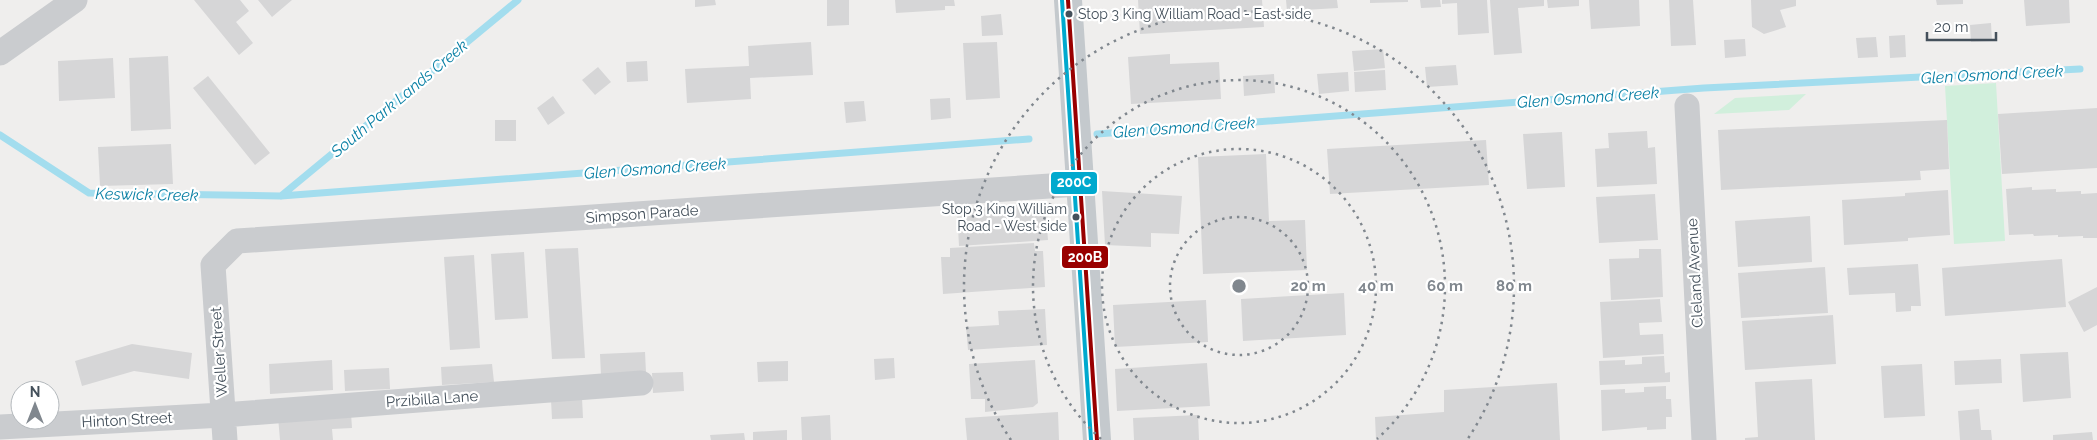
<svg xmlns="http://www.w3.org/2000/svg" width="2097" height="440" font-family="Raleway,sans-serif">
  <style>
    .green { fill: #d1efdc }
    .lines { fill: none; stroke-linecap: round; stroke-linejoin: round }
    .stream { stroke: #a3ddee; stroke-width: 7 }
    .building { fill: #d6d6d7 }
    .minor { stroke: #cacccf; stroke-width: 25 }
    .major { stroke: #c4c9cd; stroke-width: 28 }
    .bus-1-casing { stroke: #fff; stroke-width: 8 }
    .bus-2-casing { stroke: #fff; stroke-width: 8 }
    .bus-1 { stroke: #900; stroke-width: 4 }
    .bus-2 { stroke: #00a9ce; stroke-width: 4 }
    .ring { fill: none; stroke: #80878e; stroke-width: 2.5; stroke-dasharray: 2.5 5 }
    .bus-dot { fill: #44505b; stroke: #fff; stroke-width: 2 }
    .labels { text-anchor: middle; stroke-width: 4.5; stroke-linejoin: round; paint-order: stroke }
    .bus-label { font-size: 14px; fill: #44505b; stroke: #fff; text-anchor: start }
    .street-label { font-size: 15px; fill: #44505b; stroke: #fff }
    .water-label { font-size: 16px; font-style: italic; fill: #087fa4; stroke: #fff }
    .centre { fill: #80878e; stroke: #fff; stroke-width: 2.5 }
    .ring-label { font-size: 15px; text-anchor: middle; font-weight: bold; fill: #80878e; stroke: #fff; stroke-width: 4.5; stroke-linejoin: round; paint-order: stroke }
    .line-badge { stroke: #fff; stroke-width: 2 }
    .badge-label { font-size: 14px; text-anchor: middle; font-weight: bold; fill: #fff }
  </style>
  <rect width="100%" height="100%" fill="#efeeed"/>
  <path class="green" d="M1996,83L2005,241L1954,244L1945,86Z
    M1806,94L1789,110L1714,114L1735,98Z"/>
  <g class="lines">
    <path class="stream" d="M1097,134L1704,88L2080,69
      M0,135L89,193L281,196L1029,139
      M281,196L518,0"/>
  </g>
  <path class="building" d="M194,0H240L249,11L236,22L253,43L239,55Z
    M258,0H292L272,17Z
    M695,0H715L716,5L695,7Z
    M827,0H849V25L827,26Z
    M895,0H954L955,6H945V10L896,13Z
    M1138,0H1262L1264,27L1140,34Z
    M1286,0H1337L1338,8L1287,11Z
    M1370,0H1408V2L1370,3Z
    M1420,0H1440L1441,7L1421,8Z
    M1442,0H1487L1489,33L1458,35L1457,3L1442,4Z
    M1490,0H1544V6L1518,8L1522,53L1494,55Z
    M1547,0H1579V6L1548,8Z
    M1589,0H1639L1640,26L1591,29Z
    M1669,0H1693L1696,45L1671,46Z
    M1751,0H1796V6L1780,10L1786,27L1764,34L1752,27Z
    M1936,0H1963V4L1937,5Z
    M2024,0H2069L2070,23L2026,26Z
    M1001,14L1003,35L982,36L981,16Z
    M1991,23L1992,41L1971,42L1970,25Z
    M1905,35L1906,57L1890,58L1889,36Z
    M1876,37L1878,57L1858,58L1856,38Z
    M1745,39L1746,56L1725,58L1724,40Z
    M811,42L813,75L750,78L751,99L687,103L685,69L749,66L748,46Z
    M997,42L1000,98L966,100L963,43Z
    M1383,49L1385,68L1354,71L1352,51Z
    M1170,54V64L1219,62L1221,99L1131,104L1128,57Z
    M168,56L171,129L131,131L129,58Z
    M113,58L115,98L59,101L58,61Z
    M647,61L648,81L627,82L626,62Z
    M1456,65L1458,85L1427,87L1425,67Z
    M598,67L611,82L595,95L582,80Z
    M1385,70L1386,90L1355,92L1354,72Z
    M1348,72L1349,91L1319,94L1317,74Z
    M1274,74L1275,93L1244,96L1243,76Z
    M208,76L270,153L255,165L193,88Z
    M553,96L565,113L548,125L537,108Z
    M950,98L951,118L931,120L930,99Z
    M864,101L866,121L846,123L844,102Z
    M2097,108V168L2002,174L1998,114Z
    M495,120H516V141H495Z
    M1947,120L1949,169L1920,171L1921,180L1721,190L1718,130Z
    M1647,131L1648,148L1655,147L1657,184L1597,187L1595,149L1609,148L1608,133Z
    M1562,132L1565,187L1527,189L1523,134Z
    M1486,140L1489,185L1330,194L1327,149Z
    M171,144L173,184L100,186L98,147Z
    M1266,154L1269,221L1305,220L1307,270L1203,274L1198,157Z
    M2032,187V190L2056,189V192L2081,191V194L2097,193V238H2083V236L2058,237V235L2034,236L2033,234L2009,235L2006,189Z
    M1948,190L1950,235L1908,238V241L1844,245L1842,200L1905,196V193Z
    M1102,191L1182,196L1179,234L1151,233V247L1105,245Z
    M1655,194L1658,240L1599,243L1596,197Z
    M1045,203L1048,240L959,246L957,209Z
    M1810,216L1812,262L1738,267L1735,221Z
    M1034,243L1035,251H1043L1045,287L943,294L941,257H950V248Z
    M578,248L585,358L552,359L545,249Z
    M1639,249H1661L1663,297L1611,300L1609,259L1639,258Z
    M524,252L528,318L495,320L491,254Z
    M474,255L480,348L450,350L444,257Z
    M2062,259L2066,307L1945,316L1942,268Z
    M1918,264L1921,306H1911V311L1896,312L1895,293L1849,295L1847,268Z
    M1825,267L1828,313L1741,318L1738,273Z
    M2097,287V325L2084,332L2068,302Z
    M1344,293L1346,335L1243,341L1241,299Z
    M1660,299L1662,322L1639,323L1640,335L1663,334L1664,354L1603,358L1600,302Z
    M1206,300L1208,342L1115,347L1113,305Z
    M1045,309L1047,345L968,350L966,327L999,325L998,311Z
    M1833,315L1836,364L1745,370L1742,321Z
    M132,344L192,353L189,379L134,371L82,386L75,361Z
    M645,352L646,373L601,375L600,354Z
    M2068,352L2071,398L2023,402L2020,354Z
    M1664,356L1665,373L1670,372V382L1600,385L1599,361L1625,360V365L1642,364V357Z
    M894,358L895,378L875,380L874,359Z
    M2001,359L2002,383L1955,385L1954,361Z
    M332,360L333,390L270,394L269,364Z
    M1035,360L1038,403L1033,407L985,412V399H971L969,364Z
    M788,361V381L758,382L757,362Z
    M1207,363L1210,406L1117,411L1115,369Z
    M492,364L494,382L442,385L441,367Z
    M1922,364L1925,416L1884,418L1881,366Z
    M389,368L390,389L345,391L344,370Z
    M683,372L684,391L653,393L652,373Z
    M1812,379L1815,440H1745V438L1758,437L1755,382Z
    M1557,383L1560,440H1376L1375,417L1444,412V390Z
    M1666,386V399H1671L1672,417H1666V429L1647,430V427L1602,431L1601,390L1625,389V393L1644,392V387Z
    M582,398L583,418L552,419L551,400Z
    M1979,409L1981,430H1991L1992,440H1960L1958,411Z
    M1058,412L1059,440H967L965,418Z
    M351,413L352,428L332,429L333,440H280L278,417Z
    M830,415L831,440H802L801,417Z
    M1198,415L1199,440H1134L1133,418Z
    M787,430V440H753V432Z
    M2092,432L2093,440H2053V435Z
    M744,433L745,440H711L710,435Z"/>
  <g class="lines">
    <path class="minor" d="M0,53L75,0
      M1687,106L1704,440
      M0,427L223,415L641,383
      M225,440L213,265L237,241L1080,184"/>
    <path class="major" d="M1068,0L1097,440"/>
    <defs>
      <path id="bus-1" d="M1068,0L1097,440"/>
      <path id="bus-2" d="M1062,0L1091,440"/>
    </defs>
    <use href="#bus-1" class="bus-1-casing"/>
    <use href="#bus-2" class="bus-2-casing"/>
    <use href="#bus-1" class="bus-1"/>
    <use href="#bus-2" class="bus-2"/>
  </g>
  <g class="ring">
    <circle cx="1239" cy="286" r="69"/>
    <circle cx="1239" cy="286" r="137"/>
    <path d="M1101 439A206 206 0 1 1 1377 439"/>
    <path d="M1011 440A275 275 0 1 1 1467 440"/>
  </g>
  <g class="bus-dot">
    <circle cx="1069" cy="14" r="4.5"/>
    <circle cx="1076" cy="217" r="4.5"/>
  </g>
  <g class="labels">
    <g class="bus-label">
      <text x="1078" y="19">Stop 3 King William Road - East side</text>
      <text x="1067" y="214" text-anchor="end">Stop 3 King William<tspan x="1067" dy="17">Road - West side</tspan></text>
    </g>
    <g class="street-label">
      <text transform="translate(642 214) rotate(-4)" y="5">Simpson Parade</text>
      <text transform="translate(1695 273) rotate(-93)" y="5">Cleland Avenue</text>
      <text transform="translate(219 352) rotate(-94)" y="5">Weller Street</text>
      <text transform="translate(432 399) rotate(-4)" y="5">Przibilla Lane</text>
      <text transform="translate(127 420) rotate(-3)" y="5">Hinton Street</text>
    </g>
    <g class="water-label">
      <text transform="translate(1992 74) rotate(-3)" y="6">Glen Osmond Creek</text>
      <text transform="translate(1588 97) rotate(-4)" y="6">Glen Osmond Creek</text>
      <text transform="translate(399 98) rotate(-40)" y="6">South Park Lands Creek</text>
      <text transform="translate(1184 127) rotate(-4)" y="6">Glen Osmond Creek</text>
      <text transform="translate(655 168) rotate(-4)" y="6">Glen Osmond Creek</text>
      <text transform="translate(147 194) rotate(1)" y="6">Keswick Creek</text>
    </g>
  </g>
  <circle cx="1239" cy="286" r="8" class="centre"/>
  <g class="ring-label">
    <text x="1308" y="291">20 m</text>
    <text x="1376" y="291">40 m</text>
    <text x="1445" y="291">60 m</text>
    <text x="1514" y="291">80 m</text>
  </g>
  <g class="line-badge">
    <rect x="1050" y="171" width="48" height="24" rx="5" fill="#00a9ce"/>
    <rect x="1061" y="245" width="48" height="24" rx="5" fill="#900"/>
  </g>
  <g class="badge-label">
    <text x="1074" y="187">200C</text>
    <text x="1085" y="262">200B</text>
  </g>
  <g transform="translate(35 405)"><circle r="24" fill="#ffffff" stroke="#b4b9bd"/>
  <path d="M0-4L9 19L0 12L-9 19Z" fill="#80878e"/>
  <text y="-8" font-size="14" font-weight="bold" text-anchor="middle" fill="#44505b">N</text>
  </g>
  <path d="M1927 32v8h69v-8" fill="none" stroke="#44505b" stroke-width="2.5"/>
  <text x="1934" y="32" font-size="15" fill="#44505b" stroke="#ffffff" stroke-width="4" paint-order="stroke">20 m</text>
</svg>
